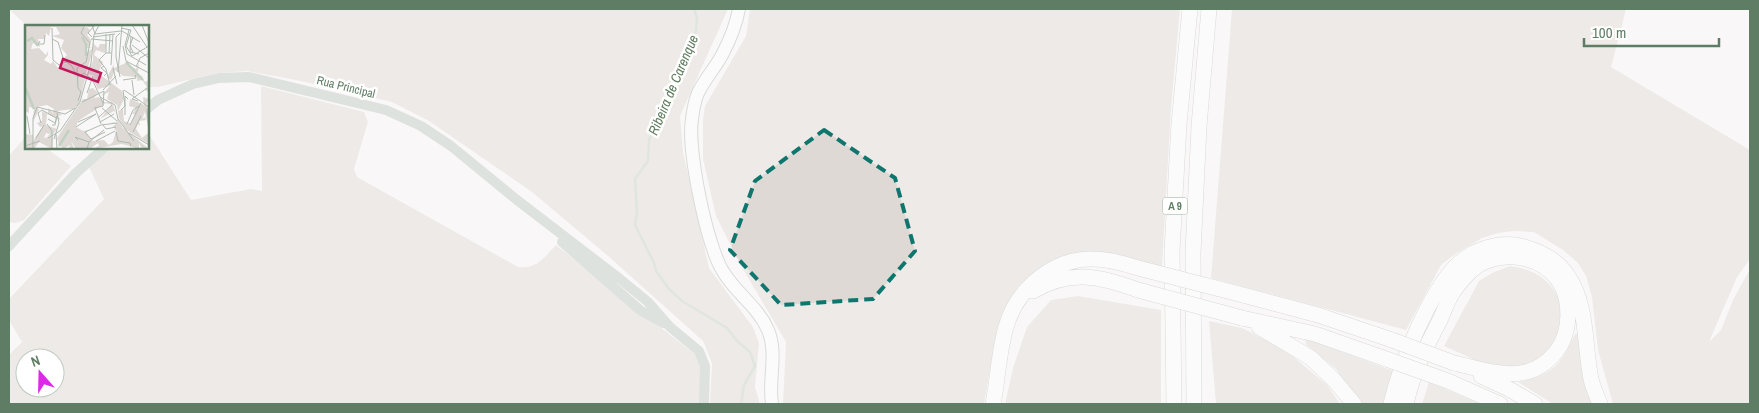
<svg xmlns="http://www.w3.org/2000/svg" width="1759" height="413" font-family="'Archivo Narrow',sans-serif">
  <style>
    .green { fill: #dfd9d6; fill-rule: evenodd }
    .lines { fill: none; stroke-linecap: round; stroke-linejoin: round }
    .stream { stroke: #c1d1c1; stroke-width: 2.5 }
    .major-casing { stroke: #afbab1; stroke-width: 14 }
    .highway-casing { stroke: #afb9b1; stroke-width: 16 }
    .minor { stroke: #bdc7bf; stroke-width: 10 }
    .major { stroke: #fff; stroke-width: 12 }
    .highway { stroke: #fff; stroke-width: 15 }
    .highway-bridge-casing { stroke: #afb9b1; stroke-width: 16; stroke-linecap: butt }
    .highway-bridge { stroke: #fff; stroke-width: 15 }
    .marked { fill: none; stroke: #0f766e; stroke-width: 4; stroke-dasharray: 10 6; stroke-linejoin: round }
    .labels { text-anchor: middle; stroke-width: 5; stroke-linejoin: round; paint-order: stroke }
    .shield { fill: #fff; stroke: #8ea492; stroke-width: 1 }
    .shield-label { font-size: 11px; font-weight: bold; fill: #5e7d64 }
    .street-label { font-size: 12px; fill: #5e7d64; stroke: #fff }
    .water-label { font-size: 14px; font-style: italic; fill: #5f7d5e; stroke: #fff }
    .inset-river { fill: none; stroke: #c1d1c1; stroke-width: 2.5 }
    .inset-road { fill: none; stroke: #aebbb0; stroke-width: 1 }
    .view { fill: #c2185b; fill-opacity: 0.15; stroke: #c2185b; stroke-width: 2.5 }
    .inset-edge { fill: none; stroke: #5e7d64; stroke-width: 2.5 }
  </style>
  <rect width="100%" height="100%" fill="#faf7f8"/>
  <path class="green" d="M9,9H728L680,116L683,152L709,268L753,327L759,343L755,387L760,404H710L712,363L703,341L608,256L532,192L429,121L392,102L296,80L247,71L218,73L158,87H148V26H27Z
    M750,9H1180L1171,108L1162,266L1111,254L1037,271L1026,279L1003,312L997,329L984,404H783L786,342L740,264L716,216L703,159V120L705,106L746,36Z
    M1232,9H1626L1611,67L1750,150V259L1737,277L1709,342L1721,330L1733,300L1750,269V404H1613L1598,350L1592,297L1586,276L1578,263L1563,250L1534,232L1513,231L1498,233L1482,238L1455,254L1441,265L1406,330L1211,278Z
    M261,86L364,112L368,122L354,169L357,177L518,267C538,269 543,258 556,245L697,356L700,361V404H9V355L22,342L9,320V299L104,199L89,167L112,148H148V133L191,200L251,189L262,191ZM25,358H55V388H25Z
    M26,136V148H46L71,166L24,220L15,223L9,222V156Z
    M1510,266C1539,270 1558,284 1562,314C1562,322 1563,333 1558,340C1552,350 1541,357 1531,362C1524,366 1514,370 1506,369C1484,366 1463,354 1444,346L1479,281L1492,273Z
    M1078,296L1161,310V404H1005L1013,368L1027,327L1051,300Z
    M1209,321L1242,328L1284,349L1327,385L1340,404H1216Z
    M1575,334L1581,335L1595,404H1553L1518,382C1553,375 1561,365 1575,334Z
    M1305,338L1396,372L1389,404H1360L1336,369L1306,345Z
    M1429,382L1480,404H1422Z"/>
  <g class="lines">
    <path class="stream" d="M694,9L697,18L696,31L649,140L648,161L635,179L637,213L635,225L654,263L656,271L669,289L682,301L727,328L737,341L750,352L755,366L744,385L741,404"/>
    <defs>
      <path id="major" d="M739,9C736,25 730,40 722,55C715,68 704,80 698,93C695,100 693,111 692,119C687,149 707,248 724,273C737,294 758,307 768,330C778,354 768,379 772,404"/>
      <path id="highway" d="M1033,291C1070,269 1100,276 1138,290
        M1243,295L1318,315L1392,340
        M1242,318L1315,334L1389,360
        M1259,327L1311,358L1334,380L1354,404
        M1481,376L1509,389L1535,404
        M1448,381L1500,404
        M993,404C998,379 999,347 1007,324C1018,288 1054,258 1093,259C1109,259 1123,263 1138,268
        M1174,404L1172,251L1179,124L1190,9
        M1194,404L1193,253L1199,126L1209,9
        M1391,404C1400,365 1429,292 1458,264C1474,249 1500,241 1521,246C1540,251 1557,259 1568,276C1588,305 1584,345 1591,379C1593,388 1597,396 1600,404
        M1406,404C1412,375 1426,347 1440,320C1444,311 1448,300 1453,292C1462,280 1474,264 1490,260C1513,252 1543,259 1558,280C1572,300 1571,333 1556,352C1547,363 1535,371 1521,373C1499,376 1476,368 1454,363"/>
    </defs>
    <use href="#major" class="major-casing"/>
    <use href="#highway" class="highway-casing"/>
    <path class="minor" d="M148,108L158,100L193,84L219,78L249,77L386,110L421,126L451,146L517,200L620,279L648,302L670,327L699,351L705,366L704,404
      M562,242L640,310L663,323
      M9,246L76,173L104,148"/>
    <use href="#major" class="major"/>
    <use href="#highway" class="highway"/>
    <defs>
      <path id="highway-bridge" d="M1138,268L1243,295
        M1138,290L1242,318
        M1392,340L1454,363
        M1389,360L1448,381"/>
    </defs>
    <use href="#highway-bridge" class="highway-bridge-casing"/>
    <use href="#highway-bridge" class="highway-bridge"/>
  </g>
  <path d="M0 0H1759V413H0ZM824,130L895,178L915,251L873,299L781,305L730,250L755,181Z" fill="#faf7f8" fill-opacity=".55" fill-rule="evenodd"/>
  <path class="marked" d="M824,130L895,178L915,251L873,299L781,305L730,250L755,181Z"/>
  <g class="labels">
    <rect class="shield" x="1162.5" y="197.5" width="25" height="17" rx="4"/>
    <g class="shield-label">
      <text x="1175" y="210">A 9</text>
    </g>
    <g class="street-label">
      <text transform="translate(346 87) rotate(14)" y="4">Rua Principal</text>
    </g>
    <g class="water-label">
      <text transform="translate(673 85) rotate(-67)" y="5">Ribeira de Carenque</text>
    </g>
  </g>
  <g transform="translate(25 25)">
    <rect width="124" height="124" fill="#faf7f8"/>
    <path d="M0,0H59L58,3L66,0L67,2H62L65,5L62,10L66,15L68,12L64,22L67,23H61L60,28L67,24L66,32L61,49L58,48L61,50L54,79L48,84L32,86L37,90L33,91L36,95L22,89L21,100L32,104L26,111L22,112L25,109L21,108L19,113L28,111L27,124L14,117L9,124H0V109L8,110V116L18,101L15,102L12,98L17,96V86L23,89V83L28,88L29,84L22,80L12,82L14,85L8,97L9,83L4,82V88L0,86ZM26,2H31L35,9L27,11L39,15L36,23L42,30L38,34L43,40L40,38L33,43L28,36L26,39L19,35L23,30V26L21,30L14,23L6,24L8,18L15,22L13,14H19L21,8L24,11ZM68,18L73,23L75,19H81L80,28L71,25L69,30L78,37L73,48L97,66L99,74L93,86L98,84L99,96L106,99L110,89H107L111,83L104,81L105,74L119,80L118,72L124,74L121,80H124V106L120,87L117,94L120,92L121,95L114,96L115,101L113,99L111,104L117,113L123,108L124,119L100,104L94,93L92,80L82,74L84,67L76,71L85,61L73,64L67,53L70,51L62,49L68,36ZM88,29L89,43L101,38L111,44L114,38L113,47L109,46L118,52L114,53L118,54L120,57L124,55V67L120,65L122,62L117,55L112,56V52L98,51L90,45L86,55L82,52L89,39ZM68,63L73,68L69,73L74,72L79,77H87L91,89L89,86L75,94L87,80L81,78L53,96L51,102L58,106L64,105L61,107L67,116L79,115L84,120L88,117L91,106L88,101L91,99L85,97L92,98V93L98,103L124,124H117L114,118V124L97,119L68,124L74,121L73,118L65,124H51L46,116L49,124L44,123L45,120L38,124L35,120V123L32,113L58,74H62L64,64Z" fill="#dfd9d6" fill-rule="evenodd"/>
    <path class="inset-river" d="M57,12L61,19V31M2,16L7,13L13,21M101,37L118,55M0,62L9,84M34,121L44,105"/>
    <path class="inset-road" d="M67,0L70,9L96,6M83,0H101M107,0L122,22M117,0L124,18M27,3L28,35L34,40L41,37M96,3L106,5L101,21M104,5L100,20L102,29L121,40M97,6L115,17M106,11L105,27L114,29M67,12L63,8L70,0M68,12L90,9M27,14L33,17L39,36L46,40L52,50M66,14L88,16M15,16L13,19H19L20,10M107,20L124,33M98,21L101,36L124,48M101,21L107,31L124,21M108,27L105,21L108,12M81,28V9M84,28L85,9M74,35L81,28H87M74,35L81,44L85,60M86,40L88,9M79,41L76,43L82,48L79,51M111,42L115,33L124,28M88,43L92,59M93,47L97,0M95,52L91,32V12L95,8M52,53L59,48L67,54L78,78M98,55L111,53L110,50M107,55L109,70M78,65L91,51M99,65L124,82M62,68L68,51M75,72L90,80L93,94L109,116M53,76L56,67L53,63L52,43L61,37L65,18L56,8L60,0M113,76L107,74L122,63M57,77L79,66M69,83L78,81L79,66M70,83L76,99M77,83L92,96M122,84L124,108M17,85L31,93M96,85L100,81L98,65M100,90V71L103,74M2,91L5,109M74,92L87,80M23,94L30,98L32,91L30,100H27M53,97L71,89M75,97L89,89M16,98L13,88L17,85M22,99L27,106V124M102,99L108,85L114,81M76,100L92,98M78,100L81,104L91,102M105,100L116,78M51,102L71,89M91,107L93,116L105,118L106,121M108,107L116,91M104,108L124,120M31,109L32,124M11,113L19,100M23,113L35,106L55,77L66,38L69,10L74,0M29,114L34,98L32,88M66,114L60,107L76,100M66,114L80,107M53,115L50,112L64,117M71,116L90,106M0,121L15,116M8,124V93L12,82L40,89L50,83M62,124L64,117L79,105"/>
    <path class="view" d="M38,34L76,48L73,57L35,43Z"/>
    <rect width="124" height="124" class="inset-edge"/>
  </g>
  <rect width="1759" height="413" fill="none" stroke="#5e7d64" stroke-width="20"/>
  <g transform="translate(40 373) rotate(340)"><circle r="24" fill="#ffffff" stroke="#bfcbc1"/>
  <path d="M0-4L9 19L0 12L-9 19Z" fill="#dd27e9"/>
  <text y="-8" font-size="14" font-weight="bold" text-anchor="middle" fill="#5e7d64">N</text>
  </g>
  <path d="M1584 38v8h135v-8" fill="none" stroke="#5e7d64" stroke-width="2.5"/>
  <text x="1592" y="38" font-size="15" fill="#5e7d64" stroke="#ffffff" stroke-width="4" paint-order="stroke">100 m</text>
</svg>
